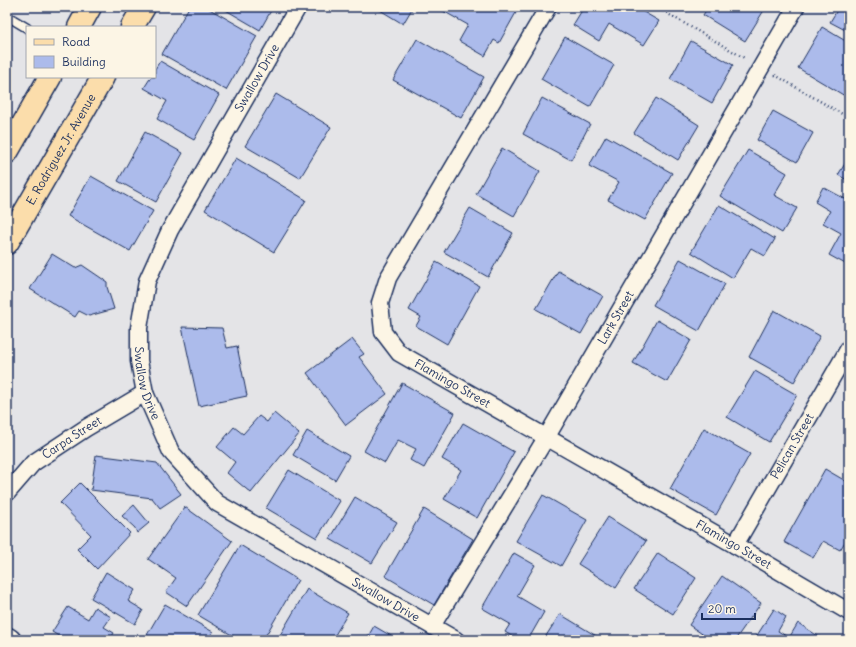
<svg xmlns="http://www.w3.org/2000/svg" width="856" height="647" font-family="Delius,sans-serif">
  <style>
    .building { fill: #acbbeb; stroke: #1b2f5e }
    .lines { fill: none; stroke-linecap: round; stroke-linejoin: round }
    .service-casing { stroke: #1b2f5e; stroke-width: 11 }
    .minor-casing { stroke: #1b2f5e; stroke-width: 19 }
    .tertiary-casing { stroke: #1b2f5e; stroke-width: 24 }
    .primary-casing { stroke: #1b2f5e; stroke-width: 25 }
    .path { stroke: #1b2f5e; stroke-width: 2.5; stroke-dasharray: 1 3; stroke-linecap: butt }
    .service { stroke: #fcf5e5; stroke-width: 8 }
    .minor { stroke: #fcf5e5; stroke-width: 16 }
    .tertiary { stroke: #fcf5e5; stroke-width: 21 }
    .primary { stroke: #fbddab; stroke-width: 22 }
    .labels { text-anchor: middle; stroke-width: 3.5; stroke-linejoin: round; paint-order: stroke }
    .street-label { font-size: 12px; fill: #1b2f5e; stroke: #fcf5e5 }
  </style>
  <rect width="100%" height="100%" fill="#e4e4e7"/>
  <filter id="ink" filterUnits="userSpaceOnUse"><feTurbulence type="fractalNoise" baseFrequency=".025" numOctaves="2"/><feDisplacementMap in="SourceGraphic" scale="8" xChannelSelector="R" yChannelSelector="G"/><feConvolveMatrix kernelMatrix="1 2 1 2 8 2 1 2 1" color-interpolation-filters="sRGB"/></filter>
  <g filter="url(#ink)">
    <path class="building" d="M189,7H206L257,36L226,90L162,54Z
      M225,7H273L260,30L224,9Z
      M375,7H413L403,24Z
      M436,7H515L518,9L499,43L494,40L485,56L459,41L468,25Z
      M584,7H635L659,21L644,45L609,24L599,41L573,25Z
      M708,7H766L745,41L703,15Z
      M839,7H849V32L830,22Z
      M822,27L849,43V89L845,96L798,68Z
      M565,37L614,65L590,107L541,79Z
      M417,39L484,77L461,118L393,80Z
      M691,41L733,65L712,103L670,79Z
      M160,61L219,95L194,140L157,119L167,101L144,88L151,77H155V69Z
      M276,94L331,127L300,178L245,146Z
      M542,98L590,124L571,160L523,134Z
      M656,98L699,125L678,160L634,133Z
      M773,111L813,133L797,162L757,140Z
      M145,132L183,153L156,202L118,181Z
      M606,136L672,173L645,220L608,200L619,182L589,166Z
      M502,148L540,171L514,216L476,194Z
      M748,150L787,173L774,195L797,208L782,233L720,196Z
      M236,158L306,200L274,252L205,210Z
      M846,162L849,164V181L838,175Z
      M91,176L153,211L130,251L68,216Z
      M823,187L849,201V266L829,255L841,233L823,223L830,211L815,202Z
      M719,205L775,239L765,256L751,248L733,278L691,252Z
      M470,208L513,233L488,277L444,252Z
      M52,254L75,268L82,265L107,282V287L114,309L89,316L79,311L75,317L30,289Z
      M680,259L725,284L699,331L653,305Z
      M436,262L479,286L447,344L416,326L421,317L409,310Z
      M558,271L603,296L581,334L536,309Z
      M774,310L820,336L794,382L749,357Z
      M657,320L691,340L667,382L633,363Z
      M182,327L222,328L227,348L237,346L247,396L199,406Z
      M352,339L364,354L359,357L387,394L346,425L307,373Z
      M755,371L797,395L769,442L727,417Z
      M402,383L455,413L424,468L410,460L416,449L398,440L385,463L364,451Z
      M274,413L299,434L251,493L227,473L235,462L217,447L234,427L243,434L259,416L267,422Z
      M463,423L514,452L477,518L444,499L461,470L442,459Z
      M704,428L750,454L716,515L670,489Z
      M307,431L349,456L335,480L293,455Z
      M96,455L157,463L181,494L160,508L152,498L91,490Z
      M825,469L849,483V507L847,511L849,512V535L840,550L823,541L813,558L784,542Z
      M289,470L340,501L317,538L266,508Z
      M80,483L130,533L97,569L77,549L91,535L60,503Z
      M543,495L587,520L561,566L516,541Z
      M355,497L397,522L372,563L330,539Z
      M134,505L149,523L137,533L135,528L122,516Z
      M185,507L232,541L187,606L166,592L176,578L148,559Z
      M424,509L473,539L434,605L385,576Z
      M608,517L646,541L616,588L578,564Z
      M240,545L298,580L263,640H240L198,615Z
      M514,553L535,565L517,596L544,612L528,640H518L505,632L510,624L482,608Z
      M658,553L696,578L673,614L634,589Z
      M106,572L135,590L128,601L143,610L135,624L91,598Z
      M722,576L761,603L735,640H711L689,625Z
      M307,589L348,613L332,640H289L280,635Z
      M165,604L213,632L208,640H144Z
      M68,607L88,619L95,607L111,617L104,627L114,633L110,640H65L52,632Z
      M774,609L786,617L778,631L789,638L798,623L821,638L820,640H754Z
      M560,614L603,640H545L544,639Z
      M374,626L398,640H366Z"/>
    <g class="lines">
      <defs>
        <path id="service" d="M7,16L27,28"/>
        <g id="minor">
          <path id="s1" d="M298,7L170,230L147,281L139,328V361L145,393L171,452L217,503L456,640"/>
          <path id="s2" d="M548,7L388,278L380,303L383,332L399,353L735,545L849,612"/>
          <path id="s3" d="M7,493L33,463L86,428L145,393"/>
          <path id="s4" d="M735,545L849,348"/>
          <path id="s5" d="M432,626L546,438L796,7"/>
        </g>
        <path id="tertiary" d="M7,638L10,640"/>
        <g id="primary">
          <path d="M79,27L90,7"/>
          <path d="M132,27L144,7"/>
          <path d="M7,152L50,77"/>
          <path id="s6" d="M7,243L103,77"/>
        </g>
      </defs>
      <use href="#service" class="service-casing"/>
      <use href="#minor" class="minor-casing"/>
      <use href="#tertiary" class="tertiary-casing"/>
      <use href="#primary" class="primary-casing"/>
      <path class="path" d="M656,7L746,59
        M775,75L849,118"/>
      <use href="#service" class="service"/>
      <use href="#minor" class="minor"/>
      <use href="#tertiary" class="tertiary"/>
      <use href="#primary" class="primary"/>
    </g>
  </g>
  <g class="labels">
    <g class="street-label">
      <text transform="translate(257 78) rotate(-60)" y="4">Swallow Drive</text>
      <text dy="4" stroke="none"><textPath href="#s6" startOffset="108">E. Rodriguez Jr. Avenue</textPath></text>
      <text dy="4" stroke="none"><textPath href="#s5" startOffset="359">Lark Street</textPath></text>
      <text dy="4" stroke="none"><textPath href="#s1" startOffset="417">Swallow Drive</textPath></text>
      <text dy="4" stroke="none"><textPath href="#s2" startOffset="458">Flamingo Street</textPath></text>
      <text dy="4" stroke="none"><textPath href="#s3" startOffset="86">Carpa Street</textPath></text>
      <text dy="4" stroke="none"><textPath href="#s4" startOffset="114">Pelican Street</textPath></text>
      <text dy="4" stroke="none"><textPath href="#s2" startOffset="782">Flamingo Street</textPath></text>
      <text dy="4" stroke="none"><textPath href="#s1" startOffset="754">Swallow Drive</textPath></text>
    </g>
  </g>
  <rect width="856" height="647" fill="none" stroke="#fcf5e5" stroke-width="24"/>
  <rect x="12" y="12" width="832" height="623" fill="none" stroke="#1b2f5e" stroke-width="1.5" filter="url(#ink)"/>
  <rect x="26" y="26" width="130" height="52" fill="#fcf5e5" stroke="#a2a6af"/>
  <rect x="34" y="39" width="20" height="6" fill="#fbddab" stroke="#a2a6af"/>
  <text x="62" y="46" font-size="12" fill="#1b2f5e">Road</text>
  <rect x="34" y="56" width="20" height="12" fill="#acbbeb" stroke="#a2a6af"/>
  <text x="62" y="66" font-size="12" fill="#1b2f5e">Building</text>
  <path d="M702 613v6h53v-6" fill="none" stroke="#1b2f5e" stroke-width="2"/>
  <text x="708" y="613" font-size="12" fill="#1b2f5e" stroke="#fcf5e5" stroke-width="3" paint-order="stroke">20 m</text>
</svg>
